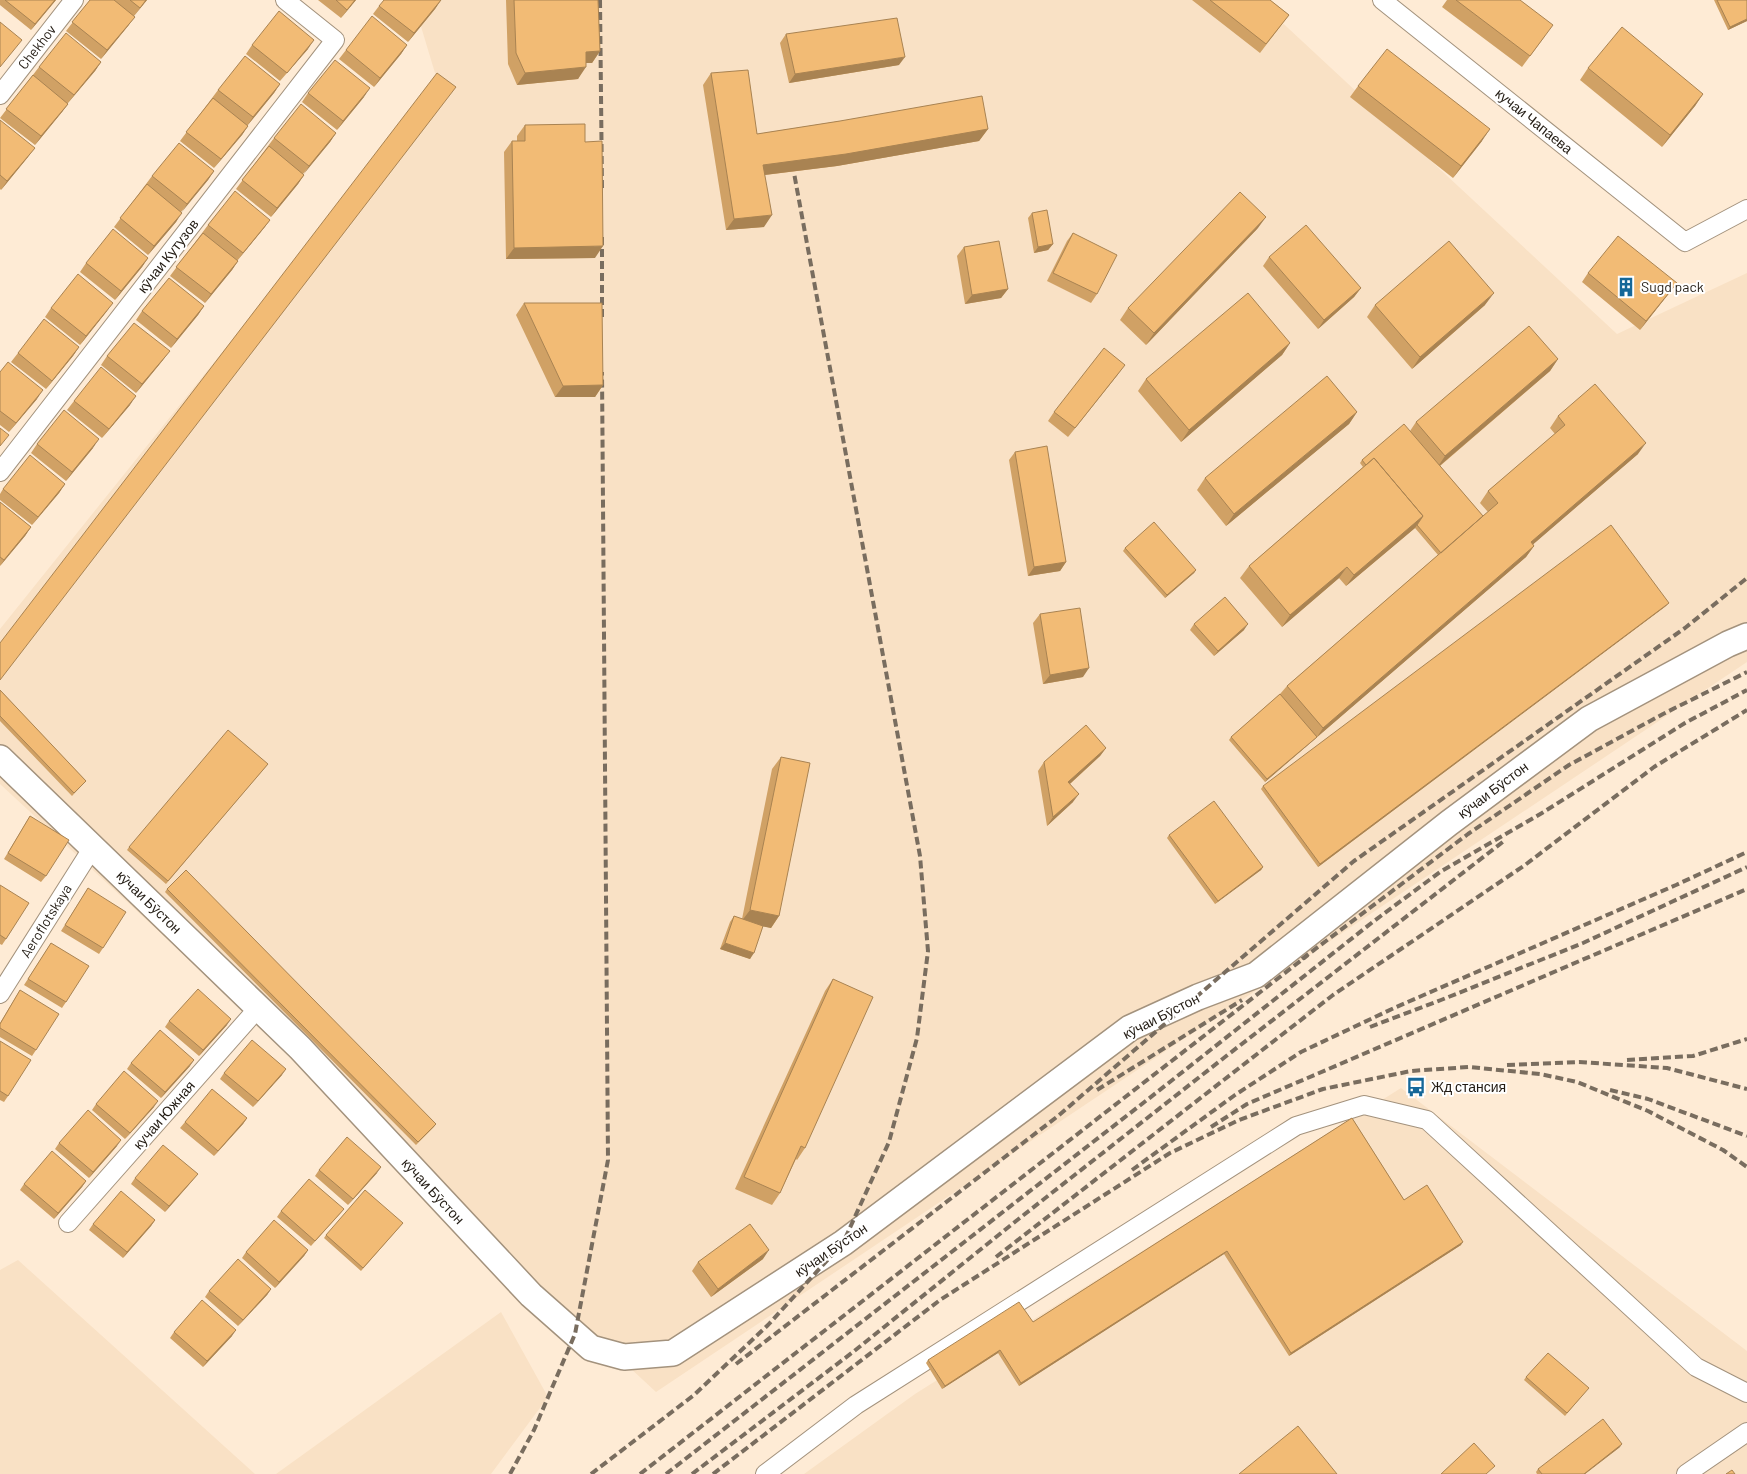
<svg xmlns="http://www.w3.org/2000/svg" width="1747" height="1474" font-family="Barlow,sans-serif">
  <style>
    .built { fill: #f9e1c5 }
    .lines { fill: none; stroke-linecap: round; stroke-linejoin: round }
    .street-casing { stroke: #a3927d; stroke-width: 20 }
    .secondary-casing { stroke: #a3927d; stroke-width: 28 }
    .street { stroke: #fff; stroke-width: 18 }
    .secondary { stroke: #fff; stroke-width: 25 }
    .rail { stroke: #796d5f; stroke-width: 4; stroke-dasharray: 8 4; stroke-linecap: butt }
    .wall { fill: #d0a165 }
    .shaded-wall { fill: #a98352 }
    .building { fill: #f2bb75; stroke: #a98352 }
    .labels { text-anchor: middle; stroke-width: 4; stroke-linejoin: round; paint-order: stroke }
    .street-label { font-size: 14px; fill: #221b13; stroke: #fff }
    .poi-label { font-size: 14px; fill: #221b13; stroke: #fff; text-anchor: start }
  </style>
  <rect width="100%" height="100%" fill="#feebd5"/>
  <path class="built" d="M413,0H1258L1617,334L1747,273V662L656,1392L0,784V629L438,83Z
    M1401,1088L1747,1351V1474H804L915,1394Z
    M18,1260L255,1474H0V1270Z
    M501,1312L548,1397L491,1474H276Z"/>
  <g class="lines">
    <defs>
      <path id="street" d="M1382,0L1685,242L1747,209
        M0,95L74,0
        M0,472L335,40L285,0
        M0,994L93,847
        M68,1223L259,1007
        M765,1474L856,1405L1296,1126L1364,1105L1427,1120L1696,1367L1747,1393
        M1686,1474L1747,1432"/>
      <path id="secondary" d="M0,758L300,1048L531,1295L591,1348L624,1357L673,1353L843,1243L1130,1028L1198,997L1256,975L1449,823L1589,719L1728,644L1747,636"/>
    </defs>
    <use href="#street" class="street-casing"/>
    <use href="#secondary" class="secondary-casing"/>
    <use href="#street" class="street"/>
    <use href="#secondary" class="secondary"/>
    <path class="rail" d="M600,0L602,189
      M602,317V234
      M1302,959L1468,834L1569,765L1663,714L1747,672
      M1370,1027L1441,1000L1583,943L1747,867
      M1627,1060L1693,1056L1747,1039
      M1507,1065L1579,1062L1667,1068L1747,1089
      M1097,1090L1242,1000
      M1610,1090L1648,1099L1747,1136
      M1211,1127L1247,1104L1747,889
      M1132,1170L1235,1095L1301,1052L1394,1008L1676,885L1747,852
      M996,1257L1333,995L1525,865L1654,767L1747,710
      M736,1364L1058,1116L1354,861L1685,628L1747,578
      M510,1474L534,1430L575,1334L608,1160L602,372
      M591,1474L694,1395L768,1325L843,1243L889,1142L917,1038L928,951L920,856L794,173
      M640,1474L1308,955
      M666,1474L1147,1100L1374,921L1440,872L1542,813L1685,723L1747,690
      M692,1474L853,1352L1016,1221L1225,1057L1504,841
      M713,1474L940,1300L1170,1153L1239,1120L1323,1089L1411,1071L1469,1067L1540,1074L1577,1082L1648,1111L1723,1150L1747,1167"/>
  </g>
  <path class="wall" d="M0,0H56L31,30L0,5Z
    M90,0H147L134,16L128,26L101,59L66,31Z
    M318,0H356L341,18Z
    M441,0L435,9L408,42L373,14L379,6Z
    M506,0H598L600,51L592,63H586L578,79L517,85L508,64Z
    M1192,0H1270L1289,15L1260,53Z
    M1447,0H1520L1545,36L1522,67L1442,7Z
    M1714,0H1747V21L1728,30Z
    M786,34L899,65L789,83L780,43Z
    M252,45L308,49L280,81L246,54Z
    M407,45L401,54L374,87L339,59L346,50Z
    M101,62L95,71L68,103V104L62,112L35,145L0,118L39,67Z
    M1588,68L1703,94L1695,106L1662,147L1580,80Z
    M711,73L757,134L840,121L988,129L979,141L837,166L765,175L764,227L726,230L703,85Z
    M280,84L274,93L247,126H248L242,135L214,168L180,141L218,90Z
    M1358,86L1482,141L1453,178L1350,97Z
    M308,93L364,97L337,130L302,102Z
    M0,120L28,157L1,190L0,189Z
    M525,125L585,142L595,258L506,259L504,152L512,141H517V136Z
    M336,133L330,142L303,174L304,175L298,184L271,217L236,189L274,138Z
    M214,171L208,180L181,212L176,222L148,255L114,227L152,176Z
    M1032,213L1053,244L1048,250L1034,253L1028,218Z
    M270,220L264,228L237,261H238L232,270L205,303L170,276L208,225Z
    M1258,228L1146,345L1120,320L1128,308Z
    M1073,233L1097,294L1091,303L1047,281L1067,241Z
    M964,247L1008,289L1001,298L965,304L957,256Z
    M1269,257L1361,288L1354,297L1318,329L1263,266Z
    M148,258L142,267L115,300L80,272L86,263Z
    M1588,273L1677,283L1670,292L1640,330L1582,282Z
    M524,303L603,385L595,397H555L516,315Z
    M1375,305H1485L1412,369L1367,317Z
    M204,306L198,315L171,348L136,320L142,311Z
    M51,308L107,311L80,345L45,317Z
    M1290,343L1282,355L1181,442L1138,391L1146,379Z
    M79,347L73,356L46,389L11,362L18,353Z
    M107,356L163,360L136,393L101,365Z
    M1558,359L1550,371L1440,466L1483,516L1488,512L1480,503L1488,491L1555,434L1550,428L1558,416L1638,454L1533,544L1534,546L1526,557L1265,782L1229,740L1231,737L1280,694L1287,686L1438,555L1415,528L1346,586L1339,578L1282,627L1240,578L1249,566L1363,467L1360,463L1362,460L1410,431L1416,422Z
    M0,372L37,399L9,432L0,425Z
    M1119,373L1068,437L1048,421L1054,412Z
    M74,401L130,405L102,438L67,410Z
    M1357,412L1349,424L1226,526L1197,490L1205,478Z
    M37,444L93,448L66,481L31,453Z
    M1015,452L1066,562L1060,571L1028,576L1009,460Z
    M65,484L59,493L32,525L0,500V494L3,489Z
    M0,502L31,527L25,536L0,566Z
    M1125,548L1196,570L1194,573L1165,598L1123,551Z
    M1666,606L1318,867L1261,789L1263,786Z
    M1040,614L1083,677L1043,684L1033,623Z
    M1194,624L1244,630L1214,656L1190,630Z
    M0,690L86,781L72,796L0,721Z
    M1106,748L1100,756L1070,784L1073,802L1047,826L1038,771L1044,762Z
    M781,757L779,916L771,928L763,926L750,959L720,949L730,922L734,916L742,919L772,769Z
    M268,764L166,884L127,850L129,847Z
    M30,816L46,876L41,882L4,859Z
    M1169,835L1263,867L1261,870L1215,904L1167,838Z
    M0,885L6,939L2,945L0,944Z
    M88,888L103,948L99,954L61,931Z
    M167,889L436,1124L434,1127L416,1145L165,892Z
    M51,943L66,1002L62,1008L24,985Z
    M833,979L805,1148L797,1160L796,1159L780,1193L772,1205L735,1189L825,991Z
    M20,990L36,1050L32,1056L0,1037V1023Z
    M169,1021L227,1025L199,1056L165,1027Z
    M0,1041L8,1096L4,1102L0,1100Z
    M131,1063L190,1066L161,1098L127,1069Z
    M224,1073L282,1075L253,1107L220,1079Z
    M96,1104L154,1107L125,1139L92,1110Z
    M247,1118L243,1124L214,1156L180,1128L185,1122Z
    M1352,1118L1404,1200L1461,1245L1289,1356L1224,1254L1019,1386L998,1353L942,1389L926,1363L928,1360L1033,1322Z
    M59,1143L117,1146L89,1178L55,1149Z
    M319,1170L377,1173L348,1205L315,1176Z
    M135,1178L193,1180L165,1212L131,1184Z
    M86,1181L82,1187L54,1219L20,1190L24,1184Z
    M344,1209L339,1215L311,1246L277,1217L281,1211Z
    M155,1220L151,1226L123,1258L89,1230L93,1224Z
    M403,1223L361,1271L324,1238L326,1235Z
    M308,1250L304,1256L275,1288L242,1258L246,1252Z
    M763,1259L711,1297L692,1271L698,1262Z
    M271,1289L267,1295L238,1326L205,1297L209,1291Z
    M174,1332L232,1336L203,1367L170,1338Z
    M1526,1377L1586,1391L1565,1416L1524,1380Z
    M1620,1447L1585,1474H1537L1536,1472L1538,1469Z"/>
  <path class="shaded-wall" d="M55,0H56L31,30L35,24Z
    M146,0H147L133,17L140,8Z
    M355,0H356L341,18L347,10Z
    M441,0L435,9L408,42L414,33Z
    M135,17L128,26L101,59L107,50Z
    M1747,19V21L1728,30L1730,27Z
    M314,40L308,49L280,81L287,73Z
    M407,45L401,54L374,87L380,78Z
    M600,51L592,63H578L586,52Z
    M905,57L899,65L789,83L795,74Z
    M101,62L95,71L67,104L74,95Z
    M586,67L578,79L517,85L525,73Z
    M280,84L274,93L247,126L253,117Z
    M370,88L364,97L337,130L343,121Z
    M1703,94L1695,106L1662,147L1670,135Z
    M68,104L62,112L35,145L41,136Z
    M248,126L242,135L214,168L221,159Z
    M988,129L979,141L837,166L755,176L763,165Z
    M1490,129L1482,141L1453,178L1461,166Z
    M336,133L330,142L303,175L309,166Z
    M35,148L28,157L1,190L7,181Z
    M214,171L208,180L181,213L187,204Z
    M304,175L298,184L271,217L277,208Z
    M182,213L176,222L148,255L154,246Z
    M772,215L764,227L726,230L734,219Z
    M1266,217L1258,228L1146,345L1154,333Z
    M270,220L264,228L237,261L243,253Z
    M1053,244L1048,250L1034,253L1038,247Z
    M603,246L595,258L506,259L514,248Z
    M148,258L142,267L115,300L121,291Z
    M238,261L232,270L205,303L211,294Z
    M1677,283L1670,292L1640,330L1646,321Z
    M1361,288L1354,297L1318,329L1324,320Z
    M1008,289L1001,298L965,304L972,295Z
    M1494,293L1485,305L1412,369L1420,357Z
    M113,303L107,311L80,345L86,336Z
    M204,306L198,315L171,348L177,339Z
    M1290,343L1282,355L1181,442L1189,430Z
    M79,347L73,356L46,389L52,381Z
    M170,351L163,360L136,393L142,384Z
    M1558,359L1550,371L1437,468L1445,456Z
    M1125,365L1119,373L1068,437L1075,428Z
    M603,385L595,397H555L563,386Z
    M43,390L37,399L9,432L16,423Z
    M136,396L130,405L102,438L109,429Z
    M1357,412L1349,424L1226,526L1234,514Z
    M99,439L93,448L66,481L72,472Z
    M1646,443L1638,454L1523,553L1531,542Z
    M65,484L59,493L32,525L38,517Z
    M1423,516L1415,528L1346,586L1354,575Z
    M31,527L25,536L0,566L4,560Z
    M1534,546L1526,557L1265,782L1267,779L1317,737L1323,728Z
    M1066,562L1060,571L1028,576L1034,567Z
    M1347,567L1339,578L1282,627L1290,615Z
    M1196,570L1194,573L1165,598L1167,595Z
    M1669,603L1666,606L1318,867L1320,864Z
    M1248,624L1244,630L1214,656L1218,651Z
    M1089,668L1083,677L1043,684L1050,675Z
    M1106,748L1100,756L1062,791L1068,782Z
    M1079,794L1073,802L1047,826L1053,817Z
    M1263,867L1261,870L1215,904L1218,901Z
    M750,910L779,916L771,928L741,922Z
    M725,943L754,953L750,959L720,949Z
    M231,1019L227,1025L199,1056L203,1050Z
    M194,1060L190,1066L161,1098L165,1092Z
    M286,1069L282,1075L253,1107L258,1101Z
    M158,1101L154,1107L125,1139L130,1133Z
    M247,1118L243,1124L214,1156L218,1151Z
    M121,1140L117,1146L89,1178L93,1172Z
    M381,1167L377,1173L348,1205L353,1199Z
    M198,1174L193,1180L165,1212L169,1206Z
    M86,1181L82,1187L54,1219L58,1213Z
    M155,1220L151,1226L123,1258L127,1252Z
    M1463,1242L1461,1245L1289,1356L1291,1353Z
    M308,1250L304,1256L275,1288L279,1282Z
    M769,1250L763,1259L711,1297L718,1289Z
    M1227,1251L1224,1254L1019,1386L1021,1383Z
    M271,1289L267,1295L238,1326L243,1320Z
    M236,1330L232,1336L203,1367L207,1361Z
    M1000,1350L998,1353L942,1389L945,1386Z
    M1622,1444L1620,1447L1585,1474H1584Z"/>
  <path class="building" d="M5,0H55L35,24Z
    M90,0H114L135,17L107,50L72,22Z
    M130,0H146L140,8Z
    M336,0H355L347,10Z
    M384,0H441L414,33L379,6Z
    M514,0H598L600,51L586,52V67L525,73L516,53Z
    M1210,0H1270L1289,15L1266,44Z
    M1456,0H1520L1553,25L1530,56Z
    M1717,0H1747V19L1730,27Z
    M279,11L314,40L287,73L252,45Z
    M372,16L407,45L380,78L346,50Z
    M897,18L905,57L795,74L786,34Z
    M0,22L22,40L0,67Z
    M1622,27L1703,94L1670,135L1588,68Z
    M66,33L101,62L74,95L39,67Z
    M1387,49L1490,129L1461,166L1358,86Z
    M245,56L280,84L253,117L218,90Z
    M335,60L370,88L343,121L308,93Z
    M748,70L757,134L840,121L982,96L988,129L846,154L763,165L772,215L734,219L711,73Z
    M437,73L456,87L0,680V643Z
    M33,75L68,104L41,136L6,109Z
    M213,98L248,126L221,159L186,132Z
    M301,104L336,133L309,166L274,138Z
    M0,120L35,148L7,181L0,175Z
    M585,124V142L602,141L603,246L514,248L512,141H525V125Z
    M179,143L214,171L187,204L152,176Z
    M269,146L304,175L277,208L242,180Z
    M147,184L182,213L154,246L120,218Z
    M235,191L270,220L243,253L208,225Z
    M1240,192L1266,217L1154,333L1128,308Z
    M1047,210L1053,244L1038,247L1032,213Z
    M1306,225L1361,288L1324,320L1269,257Z
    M113,229L148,258L121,291L86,263Z
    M203,233L238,261L211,294L176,267Z
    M1073,233L1117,255L1097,294L1053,273Z
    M1618,236L1677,283L1646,321L1588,273Z
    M999,241L1008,289L972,295L964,247Z
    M1449,241L1494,293L1420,357L1375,305Z
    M78,274L113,303L86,336L51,308Z
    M169,278L204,306L177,339L142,311Z
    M1248,293L1290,343L1189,430L1146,379Z
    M524,303H602L603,385L563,386Z
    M44,319L79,347L52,381L18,353Z
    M134,323L170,351L142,384L107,356Z
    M1529,326L1558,359L1445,456L1416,422Z
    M1104,348L1125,365L1075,428L1054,412Z
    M8,362L43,390L16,423L0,411V372Z
    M101,367L136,396L109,429L74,401Z
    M1327,376L1357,412L1234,514L1205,478Z
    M1595,384L1646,443L1531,542L1534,546L1323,728L1287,686L1498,503L1488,491L1565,425L1558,416Z
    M64,410L99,439L72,472L37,444Z
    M1404,424L1483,516L1441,553L1417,525L1423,516L1374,458L1366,465L1362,460Z
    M0,428L9,435L0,446Z
    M1047,446L1066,562L1034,567L1015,452Z
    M30,455L65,484L38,517L3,489Z
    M1374,458L1423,516L1354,575L1347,567L1290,615L1249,566Z
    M0,502L31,527L4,560L0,557Z
    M1154,522L1196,570L1167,595L1125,548Z
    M1611,525L1669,603L1320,864L1263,786Z
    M1225,597L1248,624L1218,651L1194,624Z
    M1080,608L1089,668L1050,675L1040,614Z
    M0,690L86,781L74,793L0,716Z
    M1280,694L1317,737L1267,779L1231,737Z
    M1086,725L1106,748L1068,782L1079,794L1053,817L1044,762Z
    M228,730L268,764L168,881L129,847Z
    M781,757L810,763L779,916L750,910Z
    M1214,801L1263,867L1218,901L1169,835Z
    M30,816L69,840L46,876L8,853Z
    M186,870L436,1124L418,1142L167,889Z
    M0,885L29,903L6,939L0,935Z
    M88,888L126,912L103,948L65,925Z
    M734,916L763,926L754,953L725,943Z
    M51,943L89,966L66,1002L28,979Z
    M833,979L873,997L805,1148L801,1146L780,1193L744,1177Z
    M198,989L231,1019L203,1050L169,1021Z
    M20,990L59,1014L36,1050L0,1028V1024Z
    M160,1030L194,1060L165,1092L131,1063Z
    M252,1040L286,1069L258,1101L224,1073Z
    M0,1041L31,1060L8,1096L0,1091Z
    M124,1071L158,1101L130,1133L96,1104Z
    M212,1089L247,1118L218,1151L185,1122Z
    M88,1110L121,1140L93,1172L59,1143Z
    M1352,1118L1404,1200L1427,1185L1463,1242L1291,1353L1227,1251L1021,1383L1000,1350L945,1386L928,1360L1019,1302L1033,1322Z
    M347,1137L381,1167L353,1199L319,1170Z
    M163,1145L198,1174L169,1206L135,1178Z
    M52,1151L86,1181L58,1213L24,1184Z
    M309,1179L344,1209L315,1241L281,1211Z
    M365,1190L403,1223L363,1268L326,1235Z
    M121,1191L155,1220L127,1252L93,1224Z
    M274,1220L308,1250L279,1282L246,1252Z
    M750,1224L769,1250L718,1289L698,1262Z
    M238,1259L271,1289L243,1320L209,1291Z
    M202,1300L236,1330L207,1361L174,1332Z
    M1548,1353L1589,1388L1567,1413L1526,1377Z
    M1603,1419L1622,1444L1584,1474H1542L1538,1469Z
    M1298,1426L1337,1474H1239Z
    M1474,1443L1495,1466L1486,1474H1441Z
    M1732,1470L1735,1474H1726Z"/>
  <defs>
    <symbol id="building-bare" viewBox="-9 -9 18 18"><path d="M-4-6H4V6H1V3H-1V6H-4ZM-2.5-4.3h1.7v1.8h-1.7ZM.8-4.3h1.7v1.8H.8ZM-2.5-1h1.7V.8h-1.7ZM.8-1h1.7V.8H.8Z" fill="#156798" stroke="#fff" stroke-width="2.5" paint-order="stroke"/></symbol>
    <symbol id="bus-bare" viewBox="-9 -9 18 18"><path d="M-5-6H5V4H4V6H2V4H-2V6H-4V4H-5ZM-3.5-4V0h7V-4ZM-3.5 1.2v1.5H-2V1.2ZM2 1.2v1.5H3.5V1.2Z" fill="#156798" stroke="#fff" stroke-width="2.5" paint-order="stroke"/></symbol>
  </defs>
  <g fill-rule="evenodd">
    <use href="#building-bare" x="1612" y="273" width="28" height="28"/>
    <use href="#bus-bare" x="1402" y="1073" width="28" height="28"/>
  </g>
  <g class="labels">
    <g class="street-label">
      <text transform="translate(37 47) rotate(-52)" y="5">Chekhov</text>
      <text transform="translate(1534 121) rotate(39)" y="5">кучаи Чапаева</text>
      <text transform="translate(168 256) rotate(-52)" y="5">кӯчаи Кутузов</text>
      <text transform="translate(1493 790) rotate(-37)" y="5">кӯчаи Бӯстон</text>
      <text transform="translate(149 902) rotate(44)" y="5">кӯчаи Бӯстон</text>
      <text transform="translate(46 921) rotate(-58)" y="5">Aeroflotskaya</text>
      <text transform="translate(1161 1016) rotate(-27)" y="5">кӯчаи Бӯстон</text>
      <text transform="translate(164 1115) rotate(-49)" y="5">кучаи Южная</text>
      <text transform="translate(433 1191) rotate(47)" y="5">кӯчаи Бӯстон</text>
      <text transform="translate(831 1250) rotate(-34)" y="5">кӯчаи Бӯстон</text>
    </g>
    <g class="poi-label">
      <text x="1641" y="292">Sugd pack</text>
      <text x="1431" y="1092">Жд стансия</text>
    </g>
  </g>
</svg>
